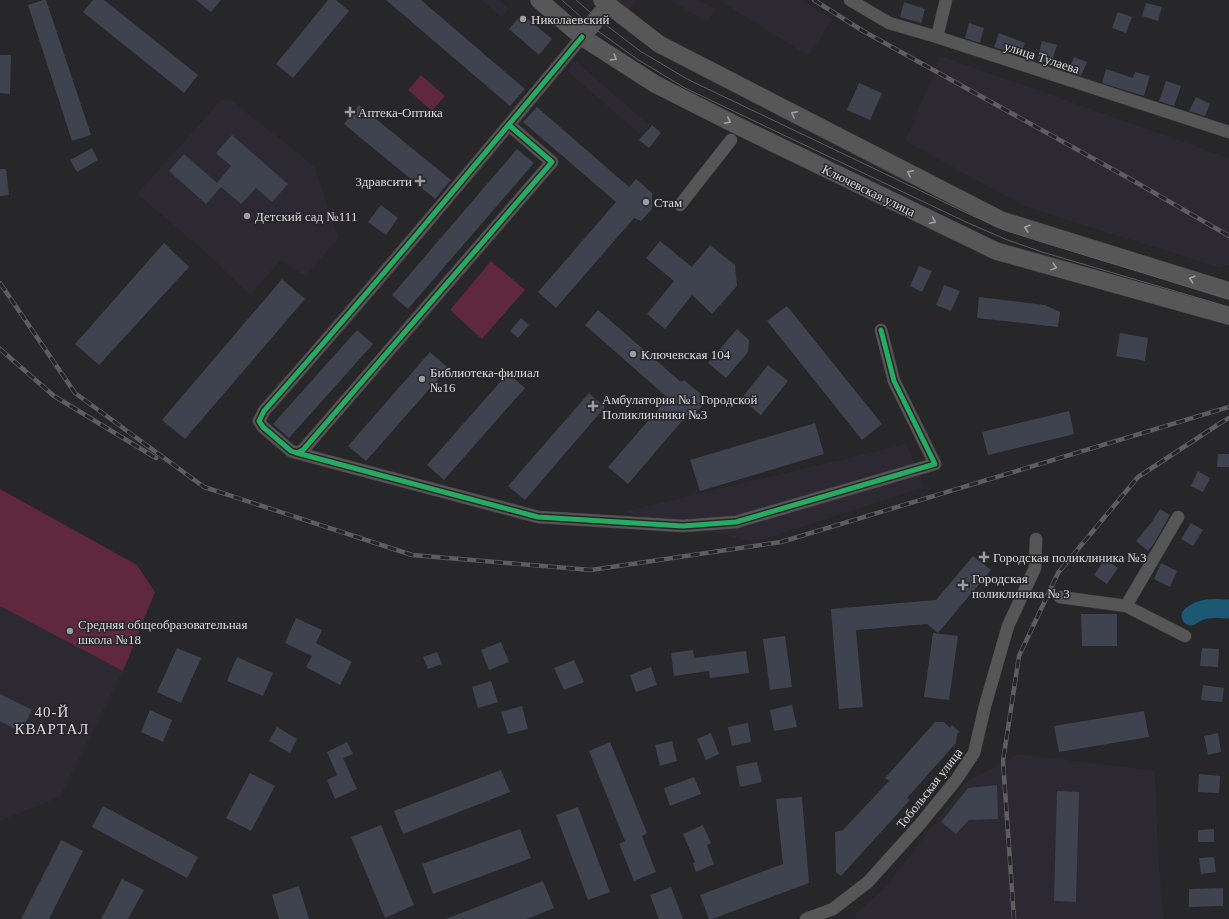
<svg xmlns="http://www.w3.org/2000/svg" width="1229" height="919" font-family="'Times New Roman',serif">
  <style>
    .built { fill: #2c2933 }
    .green { fill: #5f283c }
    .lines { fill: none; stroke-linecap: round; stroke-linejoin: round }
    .river { stroke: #1c5773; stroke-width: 19 }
    .building { fill: #3f434f }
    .street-casing { stroke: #444345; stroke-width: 13 }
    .secondary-casing { stroke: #444345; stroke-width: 18 }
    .street { stroke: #565656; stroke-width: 12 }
    .secondary { stroke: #585758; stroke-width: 17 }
    .tram { stroke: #5e5e5f; stroke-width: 1 }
    .rail-casing { stroke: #5e5e5f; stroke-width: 4.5 }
    .rail { stroke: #262529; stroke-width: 3; stroke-dasharray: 9; stroke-linecap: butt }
    .cycleway-casing { stroke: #262529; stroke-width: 8 }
    .cycleway { stroke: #26ab63; stroke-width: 5 }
    .oneway { stroke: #a1a0a2 }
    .poi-dot { fill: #9d9c9e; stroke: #262529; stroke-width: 1.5 }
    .labels { text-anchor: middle; stroke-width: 3; stroke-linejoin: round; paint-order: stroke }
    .poi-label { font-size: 13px; fill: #dcdbde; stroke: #262529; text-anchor: start }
    .street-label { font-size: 13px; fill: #dcdbde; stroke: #262529 }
    .quarter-label { font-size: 15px; letter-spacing: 1px; fill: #dcdbde; stroke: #262529 }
  </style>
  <rect width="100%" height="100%" fill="#272628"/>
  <path class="built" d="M481,0H499L509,9L502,18Z
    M612,0H636L627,13Z
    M669,0H699L715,9L708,22Z
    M718,0H802L832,19L809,56Z
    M941,56L1229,158V265L1221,268L1026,207L905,141Z
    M576,61L650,126L642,136L567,71Z
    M221,100H231L314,166L338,238L306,276L280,261L250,295L201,248L137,194Z
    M906,444L925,487L755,542L623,512Z
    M0,489L137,565L155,592L123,671L60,797L0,821Z
    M1018,754L1155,771L1158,854L1164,919H856V913L884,889L966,782Z"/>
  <path class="green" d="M421,75L445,96L432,111L408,90Z
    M491,261L525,290L482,339L450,310Z
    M0,489L137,565L155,592L123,671L0,606Z"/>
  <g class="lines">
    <path class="river" d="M1191,616C1202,607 1215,608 1229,609"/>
  </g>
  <path class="building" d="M43,0H46L91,135L72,141L28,5Z
    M93,0H104L198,75L184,93L83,12Z
    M196,0H221L211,12Z
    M328,0H336L349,11L293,78L276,64Z
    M386,0H421L525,89L510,106Z
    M904,2L925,9L921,23L900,17Z
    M1146,3L1162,7L1158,21L1142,16Z
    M1118,12L1132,17L1126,33L1112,28Z
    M522,14L552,39L539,55L509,29Z
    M969,23L984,28L980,43L965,38Z
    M999,33L1025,43L1020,56L994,47Z
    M1042,41L1057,45L1051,64L1037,60Z
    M0,55H11L10,94L0,93Z
    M1074,57L1087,62L1081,76L1068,72Z
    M1106,69L1133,78L1135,72L1150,76L1144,96L1102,83Z
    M1166,81L1181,86L1174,106L1159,101Z
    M859,83L882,93L870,120L847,110Z
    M1196,97L1210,104L1205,116L1189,111Z
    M359,105L451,180L435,199L344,124Z
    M537,107L629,187L636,179L652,193V209L641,221L634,218L556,308L538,292L616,202L523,122Z
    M652,125L661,133L649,148L639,140Z
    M232,135L288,184L272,202L256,188L241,204L221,187L206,204L169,171L184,154L217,183L231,166L216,153Z
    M92,148L98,160L77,172L70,160Z
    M517,149L534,163L408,309L392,295Z
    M0,169H6L9,195L0,196Z
    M381,205L398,218L386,235L368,222Z
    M660,241L692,267L710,245L735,265L737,286L712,314L692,295L665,329L647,314L674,281L646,258Z
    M164,243L189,267L99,365L75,344Z
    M919,266L932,271L922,292L910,286Z
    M282,279L305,299L185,439L162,420Z
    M944,285L960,291L951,311L936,305Z
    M979,297L1045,305L1060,312L1058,327L977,318Z
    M787,306L882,424L862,440L767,321Z
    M598,310L681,382L684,380L701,394L702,406L692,418L688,414L628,484L608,467L668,398L585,325Z
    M521,318L529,325L518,338L510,331Z
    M737,329L749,340L748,352L726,378L708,363Z
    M357,330L373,344L289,438L273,424Z
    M1120,333L1148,338L1145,361L1116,356Z
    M430,352L448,368L366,461L348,446Z
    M768,365L788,381L761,415L741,399Z
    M508,373L525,388L444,480L427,465Z
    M589,393L605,407L525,500L508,486Z
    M1069,411L1074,434L988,455L982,432Z
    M815,423L824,454L700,491L690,460Z
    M1218,454H1229V467H1217Z
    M1198,471L1210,478L1203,492L1191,486Z
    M1160,509L1170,515L1153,545L1148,551L1136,541L1151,523Z
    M1191,523L1203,530L1193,546L1181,539Z
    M973,556L991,570L938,633L927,624L856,630L863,707L839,709L831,609L936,600Z
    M1105,559L1118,568L1107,584L1094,575Z
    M1161,563L1177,571L1170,587L1154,579Z
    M1081,614H1117V646H1082Z
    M296,618L322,630L316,643L352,662L340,685L306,667L312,656L285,643Z
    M933,633L958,636L949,700L924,697Z
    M785,636L792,687L770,690L763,639Z
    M501,642L509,662L489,670L481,650Z
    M177,648L201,658L181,703L157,692Z
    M1202,648L1219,649L1218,667L1200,666Z
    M693,650L694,658L746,651L749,673L710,678L709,671L674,676L671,653Z
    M437,652L442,664L428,669L423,657Z
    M237,657L273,673L263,696L227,681Z
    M574,660L584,682L564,690L554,668Z
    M651,667L657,685L636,692L630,675Z
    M491,681L498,702L478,708L472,687Z
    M1203,685L1224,688L1222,702L1201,700Z
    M0,694L32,710L21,732L0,721Z
    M792,705L797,727L774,731L770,710Z
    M522,706L528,729L508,734L501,712Z
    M150,710L172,720L163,742L141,732Z
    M1144,711L1149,737L1059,752L1054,726Z
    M935,722H944L950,728L952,725L960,732L957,734L956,743L907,798L910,800L841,876L836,872L835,832L843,830L889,781L885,778Z
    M748,723L751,742L732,746L728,727Z
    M277,727L297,739L290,753L269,741Z
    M711,733L719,754L706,760L697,739Z
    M1218,733L1221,752L1208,755L1204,736Z
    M672,741L677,761L660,766L655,745Z
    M347,742L353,754L343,758L357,789L335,799L327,780L337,775L327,752Z
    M610,742L647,833L642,836L656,872L634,881L619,844L625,841L589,751Z
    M757,762L762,782L740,787L736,766Z
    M501,770L510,792L403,834L394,811Z
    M250,773L275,786L251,831L226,818Z
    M1199,774L1220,776L1219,793L1198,792Z
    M694,777L701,794L670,806L664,788Z
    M997,785L998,819L969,820L956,834L941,822L968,788Z
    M1057,791L1079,792L1076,902L1054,901Z
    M802,797L809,883L712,919H709L700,895L783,864L776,799Z
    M103,806L198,857L187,878L92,827Z
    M578,807L610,892L588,900L556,815Z
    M381,825L414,905L385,918L351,837Z
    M703,825L711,843L707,845L714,864L696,872L693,863L695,862L683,834Z
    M520,829L531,858L433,894L422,864Z
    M1214,829V842H1198V830Z
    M61,840L83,851L49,919H21Z
    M1214,857L1216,872L1201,874L1199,858Z
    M122,879L144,890L128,919H101Z
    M543,881L554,908L527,919H446Z
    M299,886L309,919H279L272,895Z
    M671,887L683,919H659L650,895Z
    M1223,888V906L1189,907V889Z"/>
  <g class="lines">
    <defs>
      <path id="street" d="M850,0L889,23L937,37L1229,132
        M937,37L946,0
        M509,125L552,162L303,450L297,453L291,451L263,427L259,421L264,411C372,289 477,163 582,37
        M680,205L731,140
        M297,453L538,517L683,526L736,522L935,464L894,381L881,330
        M1060,597L1126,606L1185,636
        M1126,606L1178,517
        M806,919L833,909L868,882L921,823L956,780L974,753L985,706L1008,626L1035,568L1036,539"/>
      <path id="secondary" d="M539,0L582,37L655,84L740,127L996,251L1229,316
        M602,0L659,44L1001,220L1229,291
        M582,37L608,5"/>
    </defs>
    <use href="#street" class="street-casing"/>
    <use href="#secondary" class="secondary-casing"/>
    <use href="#street" class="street"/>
    <use href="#secondary" class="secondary"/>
    <path class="tram" d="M562,0L591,26L637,59L685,88L966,222L1005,239L1042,252L1229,307
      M576,0L597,18L640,51L687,79L971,215L1007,231L1045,243L1229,299"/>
    <defs>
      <path id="rail" d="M814,0L863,31L1132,180L1229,236
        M0,283L75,393L204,487L412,555L591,570L781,542L1229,407
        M0,349L54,396L156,458
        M1014,919L1003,761L1019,656L1058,573L1138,477L1222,422L1229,418"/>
    </defs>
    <use href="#rail" class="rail-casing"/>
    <use href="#rail" class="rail"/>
    <defs>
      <path id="cycleway" d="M509,125L552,162L303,450L297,453L291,451L263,427L259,421L264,411C372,289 477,163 582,37
        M297,453L538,517L683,526L736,522L935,464L894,381L881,330"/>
    </defs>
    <use href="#cycleway" class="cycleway-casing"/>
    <use href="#cycleway" class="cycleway"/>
  </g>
  <defs><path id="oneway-chevron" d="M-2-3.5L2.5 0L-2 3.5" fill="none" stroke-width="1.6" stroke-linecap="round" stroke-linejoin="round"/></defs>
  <g class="oneway">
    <use href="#oneway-chevron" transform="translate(614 58) rotate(32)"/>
    <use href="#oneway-chevron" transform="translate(794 114) rotate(-153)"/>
    <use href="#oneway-chevron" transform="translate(728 121) rotate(27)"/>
    <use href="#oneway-chevron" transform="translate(910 173) rotate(-153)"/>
    <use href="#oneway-chevron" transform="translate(933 221) rotate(26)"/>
    <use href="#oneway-chevron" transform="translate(1027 228) rotate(-163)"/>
    <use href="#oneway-chevron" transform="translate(1054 267) rotate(16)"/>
    <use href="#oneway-chevron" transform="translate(1192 279) rotate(-163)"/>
  </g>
  <g class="poi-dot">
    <circle cx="523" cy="19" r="4"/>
    <path d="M348 106h4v4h4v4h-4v4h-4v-4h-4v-4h4z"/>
    <path d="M418 175h4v4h4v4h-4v4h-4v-4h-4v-4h4z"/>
    <circle cx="646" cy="202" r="4"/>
    <circle cx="247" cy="216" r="4"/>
    <circle cx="633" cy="354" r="4"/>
    <circle cx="422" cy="379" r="4"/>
    <path d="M591 400h4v4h4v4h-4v4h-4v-4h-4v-4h4z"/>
    <path d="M982 551h4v4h4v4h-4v4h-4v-4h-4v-4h4z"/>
    <path d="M961 579h4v4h4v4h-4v4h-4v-4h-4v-4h4z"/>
    <circle cx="70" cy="631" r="4"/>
  </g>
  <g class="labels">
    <g class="poi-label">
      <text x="531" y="24">Николаевский</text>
      <text x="358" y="117">Аптека-Оптика</text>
      <text x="412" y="186" text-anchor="end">Здравсити</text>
      <text x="654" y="207">Стам</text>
      <text x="255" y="221">Детский сад №111</text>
      <text x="641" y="359">Ключевская 104</text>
      <text x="430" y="377">Библиотека-филиал<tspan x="430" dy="15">№16</tspan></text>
      <text x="602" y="404">Амбулатория №1 Городской<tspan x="602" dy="15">Поликлинники №3</tspan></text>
      <text x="993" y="562">Городская поликлиника №3</text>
      <text x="972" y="583">Городская<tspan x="972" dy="15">поликлиника № 3</tspan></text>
      <text x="78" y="629">Средняя общеобразовательная<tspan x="78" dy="15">школа №18</tspan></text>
    </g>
    <g class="street-label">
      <text transform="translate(1042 57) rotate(18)" y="5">улица Тулаева</text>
      <text transform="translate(869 190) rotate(26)" y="5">Ключевская улица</text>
      <text transform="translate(929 788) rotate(-52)" y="5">Тобольская улица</text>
    </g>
    <g class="quarter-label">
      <text x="52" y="717">40-Й<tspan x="52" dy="17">КВАРТАЛ</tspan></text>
    </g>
  </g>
</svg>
